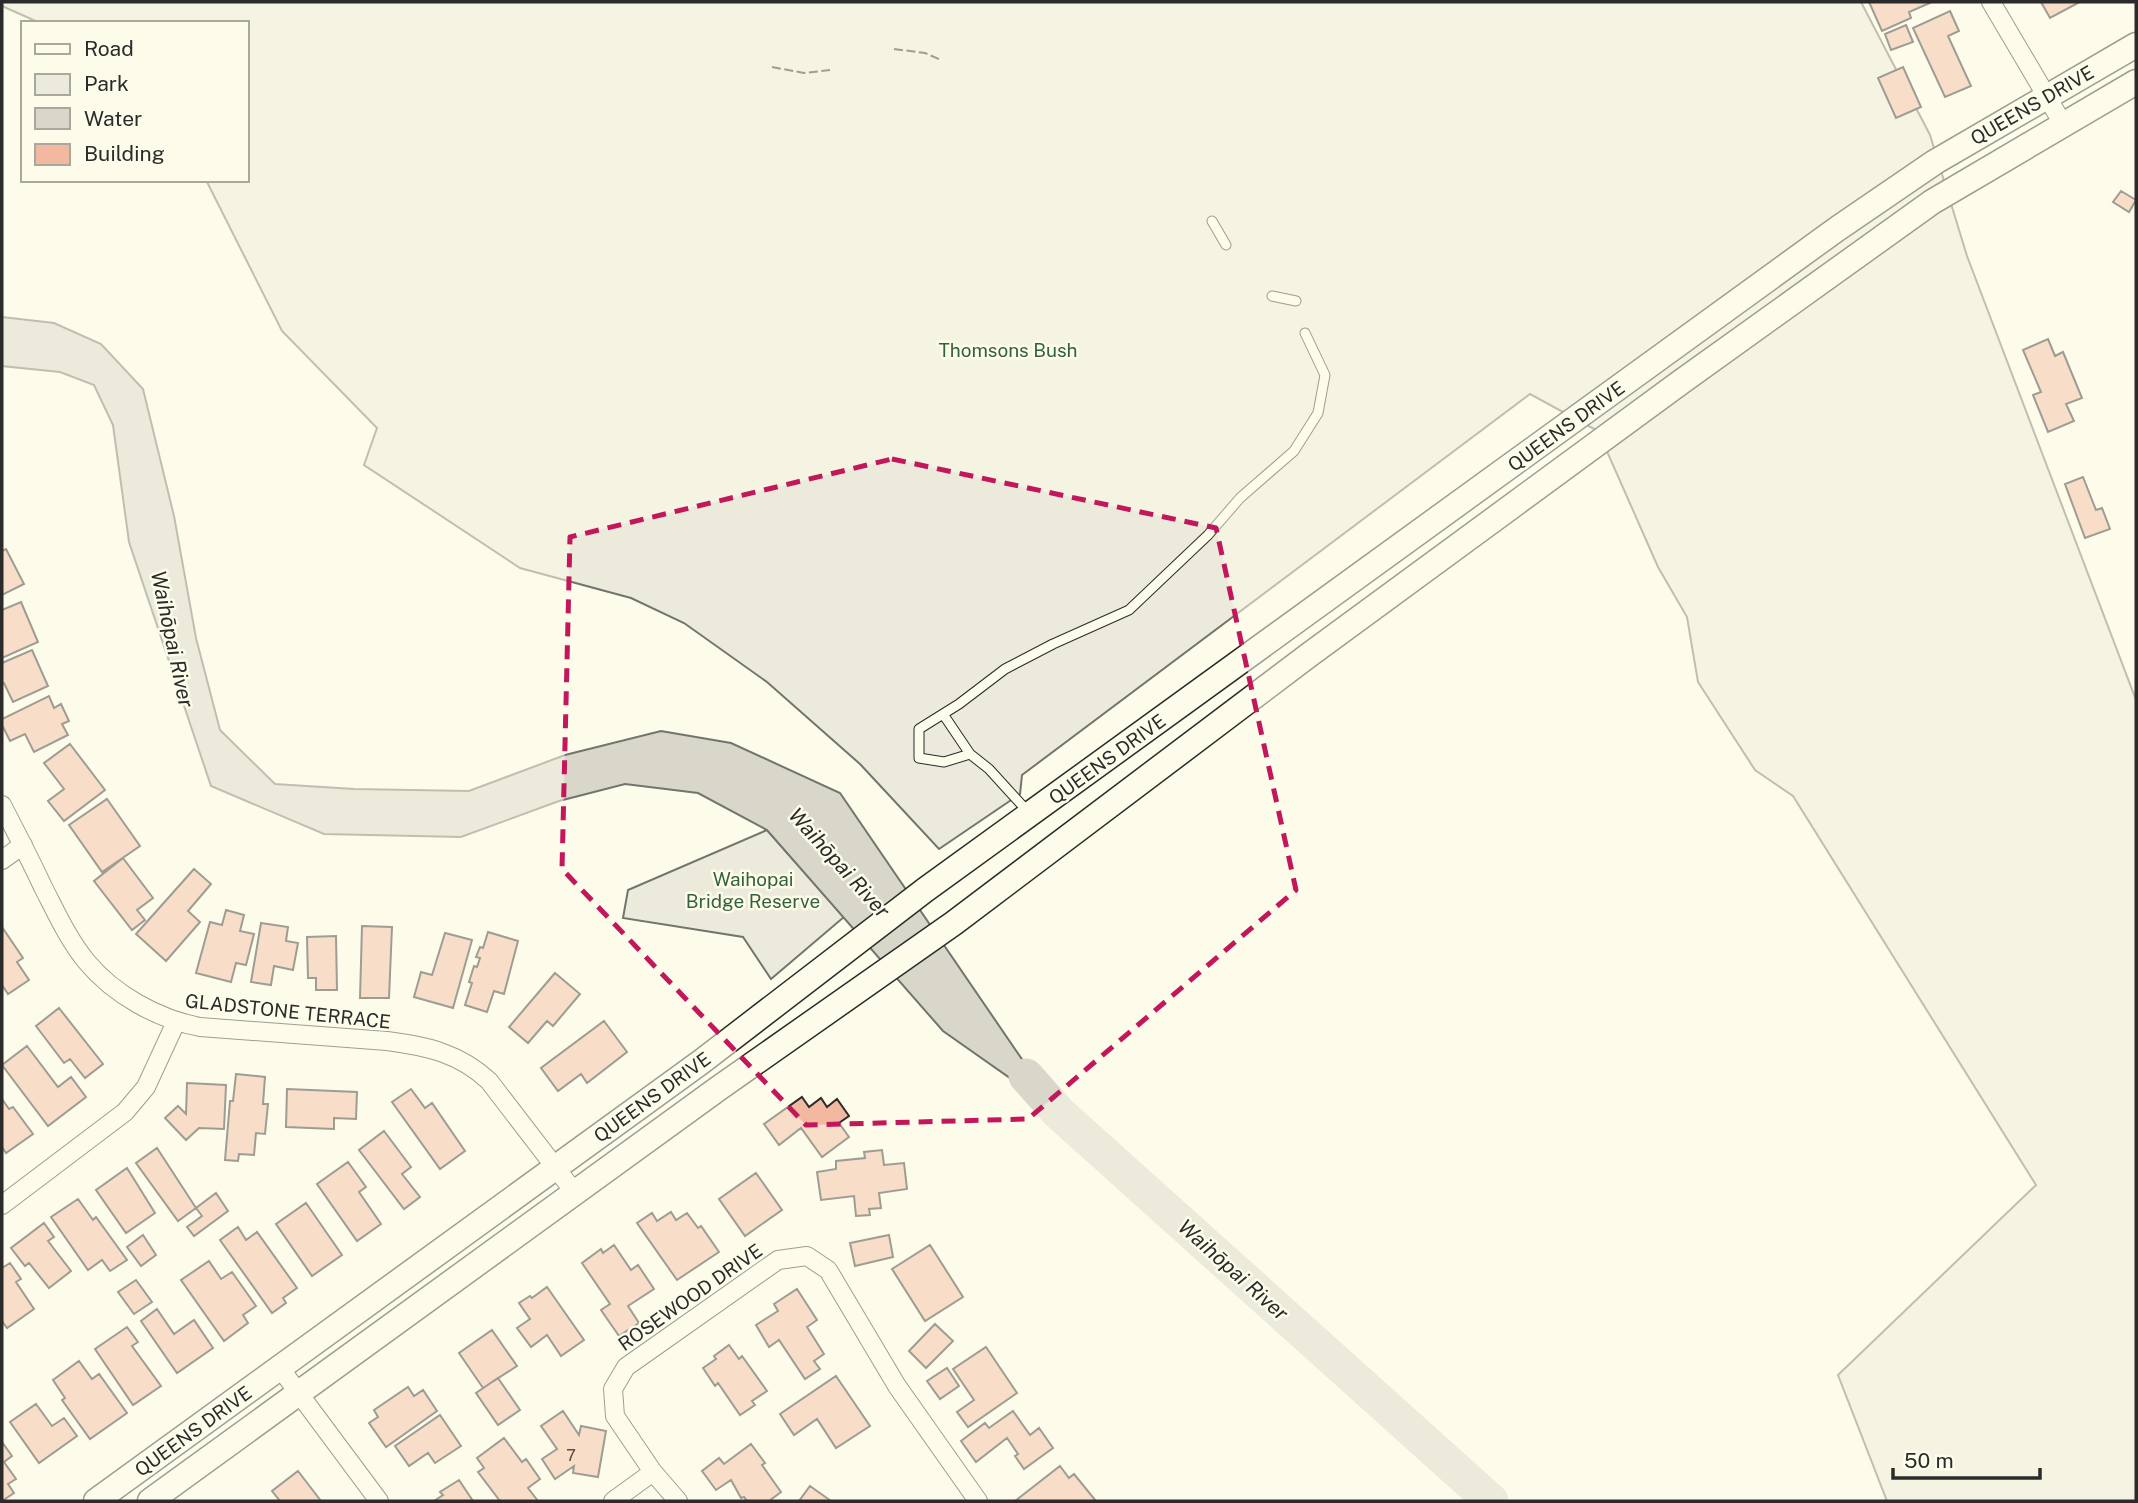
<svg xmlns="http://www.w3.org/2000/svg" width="2138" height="1503" font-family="'Public Sans',sans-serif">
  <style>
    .green { fill: #ecebdb; stroke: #74746e; stroke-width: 2 }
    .water { fill: #d8d7c9; stroke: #74746e; stroke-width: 2 }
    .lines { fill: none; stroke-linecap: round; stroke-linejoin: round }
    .river { stroke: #d8d7c9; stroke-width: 35 }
    .building { fill: #f2b8a0; stroke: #2b2b2b; stroke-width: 2 }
    .lane-casing { stroke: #2b2b2b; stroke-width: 11 }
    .street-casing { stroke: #2b2b2b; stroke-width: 20 }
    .secondary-casing { stroke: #2b2b2b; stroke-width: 27 }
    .lane { stroke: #fdfbea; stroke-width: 9 }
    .street { stroke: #fdfbea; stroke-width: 18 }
    .secondary { stroke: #fdfbea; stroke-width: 24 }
    .fence { stroke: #2b2b2b; stroke-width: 2; stroke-dasharray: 9 3.5; stroke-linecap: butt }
    .marked { fill: none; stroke: #c2185b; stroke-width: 5; stroke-dasharray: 14 9; stroke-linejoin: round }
    .labels { text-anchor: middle; stroke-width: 5; stroke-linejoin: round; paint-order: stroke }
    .number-label { font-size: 16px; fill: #5d4e48 }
    .street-label { font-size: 19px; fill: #2b2b2b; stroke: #fdfbea }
    .park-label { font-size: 19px; fill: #34623c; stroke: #fdfbea }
    .water-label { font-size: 21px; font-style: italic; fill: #2b2b2b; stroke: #fdfbea }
  </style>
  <rect width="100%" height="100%" fill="#fdfbea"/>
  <path class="green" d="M2,2H1861L1930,135L1967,256L2136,700V1501H1887L1838,1375L2036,1185L1793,796L1755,770L1698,682L1687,617L1658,567L1598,431L1530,394L1022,775L1020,794L939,849L860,764L767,682L684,623L631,598L520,568L364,465L377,428L282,331L206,180H247V23H40L2,6Z
    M767,830L844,917L771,979L743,937L623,918L628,890Z"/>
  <path class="water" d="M2,317L54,323L101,344L143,389L174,516L196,638L220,730L275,784L354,789L469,791L565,755L661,731L731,743L840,793L1058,1112L943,1031L767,830L698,793L625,784L559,801L461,837L324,834L211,786L129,542L113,425L94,385L60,372L2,366Z"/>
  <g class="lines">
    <path class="river" d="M1026,1076L1058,1112L1491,1501"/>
  </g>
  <path class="building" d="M1869,2H1932L1909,12L1911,18L1882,31Z
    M2041,2H2077L2078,3L2050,18Z
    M1950,11L1959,31L1948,36L1971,86L1945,97L1913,28Z
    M1906,25L1913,42L1891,50L1885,34Z
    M1903,67L1921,107L1896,118L1878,78Z
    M2121,191L2136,200L2129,212L2113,202Z
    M2048,339L2055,356L2063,352L2082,398L2066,404L2074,421L2048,432L2033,395L2041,392L2023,350Z
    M2083,477L2096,510L2102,508L2110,529L2085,538L2065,484Z
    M6,549L24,584L2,595V551Z
    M21,602L38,642L2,658V610Z
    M32,650L48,686L13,702L4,683L2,684V663Z
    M49,696L54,708L61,704L69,721L62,724L68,735L34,752L25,734L10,741L2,725V719Z
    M70,744L105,790L64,821L48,801L64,789L44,763Z
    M107,799L140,846L102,872L69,825Z
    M123,858L153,898L137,910L145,920L132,930L94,881Z
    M194,869L211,884L188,911L200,922L166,961L136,934Z
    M226,910L244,915L240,931L254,934L246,965L236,963L231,982L196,973L210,922L222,925Z
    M261,923L288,927L286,941L298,943L293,970L274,966L271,985L251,982Z
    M362,926L392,927L389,998H360Z
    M2,927L23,958L17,962L29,980L8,994L2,985Z
    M488,932L518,941L504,994L494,991L487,1012L465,1005L472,983L469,982L474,966L477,967L480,958L476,957L480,947L483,948Z
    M445,933L472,940L453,1008L414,997L421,972L432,975Z
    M336,936L337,990H316V978H308L307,937Z
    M555,973L580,994L553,1026L547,1021L528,1043L509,1027Z
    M59,1008L103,1064L85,1078L70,1059L64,1063L36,1026Z
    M604,1021L627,1052L587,1083L581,1074L558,1091L541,1068Z
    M27,1046L58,1087L71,1077L86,1097L48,1126L2,1065Z
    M236,1074L265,1077L263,1104H268L265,1134L256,1133L254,1155L239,1154L238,1161L225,1160L230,1101H233Z
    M187,1083L226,1085L224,1129L199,1128L186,1140L165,1118L178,1106L186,1114Z
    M287,1089L357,1092L356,1119L334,1118V1129L286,1127Z
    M411,1089L425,1108L432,1103L465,1151L440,1169L392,1102Z
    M802,1097L809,1107L821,1098L827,1107L837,1099L849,1116L839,1123L849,1137L822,1157L801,1128L779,1145L764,1124Z
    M2,1099L9,1109L13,1107L33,1134L6,1153L2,1147Z
    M384,1131L411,1167L402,1174L420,1197L404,1209L359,1150Z
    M157,1148L196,1208L178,1221L136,1163Z
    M882,1150L884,1165L904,1163L907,1189L879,1193L881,1208L869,1209L870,1215L856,1216L854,1196L821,1200L817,1172L836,1169V1161L865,1158L864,1152Z
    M348,1162L366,1187L359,1192L381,1224L357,1241L317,1184Z
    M127,1168L155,1213L126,1233L96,1190Z
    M756,1173L782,1210L745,1236L719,1199Z
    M216,1193L228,1211L194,1236L187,1227L202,1216L196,1208Z
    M78,1199L93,1220L96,1217L127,1260L110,1271L102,1260L88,1270L51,1217Z
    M306,1203L342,1255L312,1276L276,1224Z
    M671,1212L676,1220L687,1213L698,1228L701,1226L719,1252L677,1280L637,1223L652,1213L657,1221Z
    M44,1223L54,1237L48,1241L71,1271L49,1288L29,1263L25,1266L11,1248Z
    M238,1227L246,1240L257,1232L297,1288L283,1298L286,1303L272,1313L220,1240Z
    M143,1235L156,1255L141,1266L127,1247Z
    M889,1235L893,1257L855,1266L850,1243Z
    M614,1245L631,1270L638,1265L654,1289L628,1306L639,1323L619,1336L601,1310L610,1304L582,1263L601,1249L603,1253Z
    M930,1245L963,1297L925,1321L892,1269Z
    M209,1261L221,1279L232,1272L256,1306L243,1315L248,1323L224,1341L181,1280Z
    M10,1263L21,1279L16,1282L34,1309L7,1328L2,1321V1268Z
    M136,1280L152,1302L134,1314L118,1292Z
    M547,1287L584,1340L561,1356L547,1335L531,1347L517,1328L530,1319L519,1303L530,1296L532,1298Z
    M797,1289L817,1320L807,1327L824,1354L814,1361L820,1369L805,1379L779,1340L769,1347L756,1325L778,1311L774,1304Z
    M157,1309L174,1334L194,1320L213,1348L177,1373L141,1321Z
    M935,1324L953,1341L926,1368L909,1351Z
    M127,1327L138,1342L132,1346L161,1386L133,1405L95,1349Z
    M492,1330L517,1366L483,1388L459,1353Z
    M729,1345L739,1359L742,1356L767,1391L752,1401L755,1405L740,1415L718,1383L715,1386L703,1368L716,1359L714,1356Z
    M986,1347L1017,1393L968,1427L957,1412L974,1400L953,1369Z
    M79,1361L92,1379L99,1374L127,1413L90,1439L62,1400L65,1398L53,1380Z
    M947,1368L959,1386L940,1399L927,1381Z
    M836,1376L870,1426L836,1448L817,1419L794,1435L780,1414Z
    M498,1378L520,1410L498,1425L476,1393Z
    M408,1387L414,1396L423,1390L437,1411L386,1447L369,1423L378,1417L374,1410Z
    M36,1404L52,1426L64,1418L77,1436L39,1463L10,1422Z
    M563,1411L579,1435L581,1426L606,1431L598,1477L573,1473L574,1466L555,1479L542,1459L557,1449L541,1426Z
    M1013,1411L1030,1435L1039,1428L1053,1448L1024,1469L1015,1456L1018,1454L1007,1438L976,1462L961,1441L985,1423L989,1428Z
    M440,1415L461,1446L435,1463L428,1453L409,1466L395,1446Z
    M504,1438L522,1462L526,1459L540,1479L528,1488L538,1501H500L478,1472L484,1468L477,1458Z
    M2,1442L12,1456L4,1462L16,1479L8,1484L14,1493L2,1501Z
    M751,1444L765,1463L762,1465L781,1492L769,1501H747L744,1497L741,1498L731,1480L716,1490L702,1471L719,1458L724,1464Z
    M1060,1466L1069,1478L1074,1474L1096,1501H1015Z
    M298,1471L321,1501H280L272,1491Z
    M459,1480L473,1501H434L443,1495L440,1492Z
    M810,1486L831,1501H799Z"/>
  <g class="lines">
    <defs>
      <path id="lane" d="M1212,221L1226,245
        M1272,296L1296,301
        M943,714L919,729V758L944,762L970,754
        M1030,814L989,769L970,754L943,714L959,704L1005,669L1053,644L1129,610L1208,535L1240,498L1294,451L1318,413L1325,375L1305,333"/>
      <path id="street" d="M1991,2L2063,124
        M2,805C16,832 30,859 43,887C56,912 68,939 86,961C114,995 158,1019 200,1027L387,1041C426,1046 459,1053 489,1081L575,1193
        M2,860L23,845
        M2,1205L125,1112L146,1087L176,1022
        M280,1368L379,1501
        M613,1501L653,1472
        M678,1501L653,1472L615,1416L613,1389L626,1367L778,1260L807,1256L828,1270L897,1386L978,1501"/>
      <path id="secondary" d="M96,1501L701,1062L925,890L1837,229L1935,162L2136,45
        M150,1501L719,1088L954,923L1309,655L1681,382L1932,202L2136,82"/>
    </defs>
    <use href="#lane" class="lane-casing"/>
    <use href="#street" class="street-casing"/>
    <use href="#secondary" class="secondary-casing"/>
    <use href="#lane" class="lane"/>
    <use href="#street" class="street"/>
    <use href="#secondary" class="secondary"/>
    <path class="fence" d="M894,49L925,53L941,60
      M772,67L804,73L830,70"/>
  </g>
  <path d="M0 0H2138V1503H0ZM892,459L1216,528L1296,890L1028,1119L806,1125L562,869L570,537Z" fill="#fdfbea" fill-opacity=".55" fill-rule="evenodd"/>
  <path class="marked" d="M892,459L1216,528L1296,890L1028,1119L806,1125L562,869L570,537Z"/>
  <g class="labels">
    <g class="number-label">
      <text x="571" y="1461">7</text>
    </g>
    <g class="street-label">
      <text transform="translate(2032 105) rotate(-30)" y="7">QUEENS DRIVE</text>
      <text transform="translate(1566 426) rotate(-36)" y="7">QUEENS DRIVE</text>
      <text transform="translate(1107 759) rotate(-36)" y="7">QUEENS DRIVE</text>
      <text transform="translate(288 1011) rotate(6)" y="7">GLADSTONE TERRACE</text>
      <text transform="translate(652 1097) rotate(-36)" y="7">QUEENS DRIVE</text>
      <text transform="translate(690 1297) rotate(-35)" y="7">ROSEWOOD DRIVE</text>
      <text transform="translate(193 1431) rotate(-36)" y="7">QUEENS DRIVE</text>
    </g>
    <g class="park-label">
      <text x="1008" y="357">Thomsons Bush</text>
      <text x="753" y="886">Waihopai<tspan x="753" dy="22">Bridge Reserve</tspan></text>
    </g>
    <g class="water-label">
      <text transform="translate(172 639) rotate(78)" y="7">Waihōpai River</text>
      <text transform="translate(839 863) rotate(48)" y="7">Waihōpai River</text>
      <text transform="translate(1233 1270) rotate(42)" y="7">Waihōpai River</text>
    </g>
  </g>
  <rect width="2138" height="1503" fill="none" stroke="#2b2b2b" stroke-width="7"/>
  <rect x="21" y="21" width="228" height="161" fill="#fdfbea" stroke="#a9a89e" stroke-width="2"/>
  <rect x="35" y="44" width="35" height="10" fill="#fdfbea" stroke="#a9a89e" stroke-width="2"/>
  <text x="84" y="56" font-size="21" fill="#2b2b2b">Road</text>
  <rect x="35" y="74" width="35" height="21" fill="#ecebdb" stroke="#a9a89e" stroke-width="2"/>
  <text x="84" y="91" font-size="21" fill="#2b2b2b">Park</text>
  <rect x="35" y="108" width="35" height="21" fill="#d8d7c9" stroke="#a9a89e" stroke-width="2"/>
  <text x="84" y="126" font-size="21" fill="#2b2b2b">Water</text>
  <rect x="35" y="144" width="35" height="21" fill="#f2b8a0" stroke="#a9a89e" stroke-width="2"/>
  <text x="84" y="161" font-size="21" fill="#2b2b2b">Building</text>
  <path d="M1893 1468v10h147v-10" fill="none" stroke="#2b2b2b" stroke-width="3.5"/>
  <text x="1904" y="1468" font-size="21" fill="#2b2b2b" stroke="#fdfbea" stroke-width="5" paint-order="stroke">50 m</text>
</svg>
